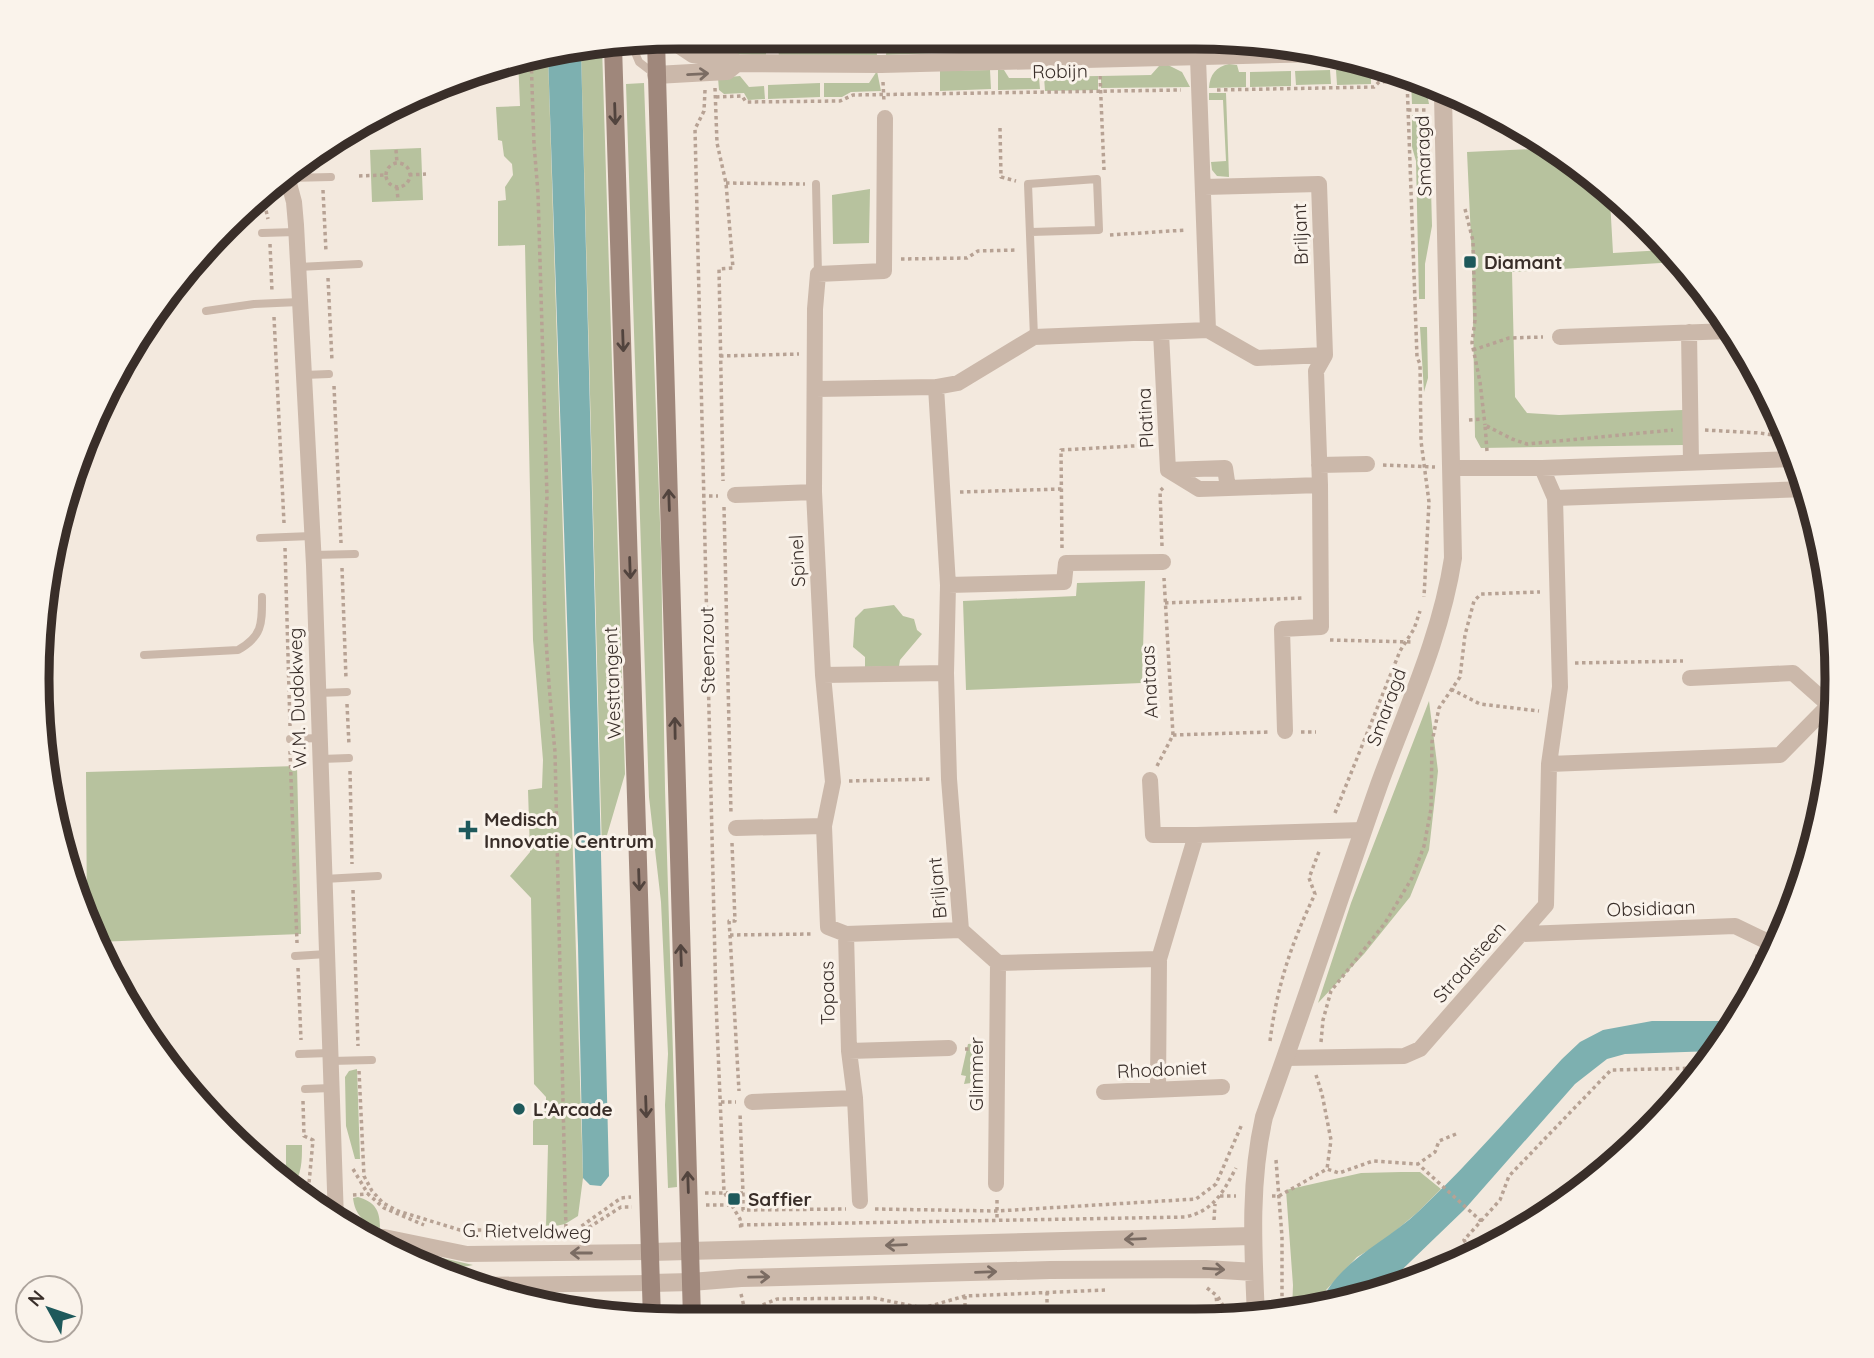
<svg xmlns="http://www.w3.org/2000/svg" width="1874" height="1358" font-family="Quicksand,sans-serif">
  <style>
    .green { fill: #b7c29e }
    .water { fill: #7db0b0 }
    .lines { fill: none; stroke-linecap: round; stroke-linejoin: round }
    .path { stroke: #b7a294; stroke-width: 3.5; stroke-dasharray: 3.5 3.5; stroke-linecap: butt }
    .service { stroke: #cbb8aa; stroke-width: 8 }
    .minor { stroke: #cbb8aa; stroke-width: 16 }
    .tertiary { stroke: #cbb8aa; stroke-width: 18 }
    .secondary { stroke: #9f877b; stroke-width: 18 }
    .oneway { stroke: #7b6c63 }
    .oneway2 { stroke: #52443e }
    .poi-dot { fill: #1e595b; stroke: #faf3eb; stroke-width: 2.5 }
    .labels { text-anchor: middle; stroke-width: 6; stroke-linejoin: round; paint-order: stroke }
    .street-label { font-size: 19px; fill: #392e29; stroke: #faf3eb }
    .poi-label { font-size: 19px; font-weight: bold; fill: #392e29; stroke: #faf3eb; text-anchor: start }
    .rim { fill: none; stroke: #392e29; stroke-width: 9 }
  </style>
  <rect width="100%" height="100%" fill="#f3e9de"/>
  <path class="green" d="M1045,37H1191L1192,46L1053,50L1045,42Z
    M719,38L766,43V56L720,53Z
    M950,38L942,46H932V53L886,55L887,46L893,40Z
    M869,40L876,46L877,55L779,58L778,43Z
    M602,47L625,774L602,852L581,50Z
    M548,54L583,1178L578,1216L565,1224L546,1228L548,1145H533V1121L546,1108V1097L534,1084L531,898L510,876L530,852L528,790L542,788L543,760L533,640L525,245L498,246V201L506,200L505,187L513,175L512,164L504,156L502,141L498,140L496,107L520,106L518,58Z
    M1229,64L1237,65L1239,72H1246V87L1209,88C1210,74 1216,67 1229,64Z
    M1168,65L1182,72L1190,87L1101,88V76L1151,75L1159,66Z
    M1375,68L1376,77L1371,79V84L1337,85L1336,70Z
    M990,70L991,89L940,91V71Z
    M998,70H1004L1009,78H1039L1040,89L998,90Z
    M1330,70L1331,84L1296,85L1295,71Z
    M877,71L881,91L851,92L842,97H824V83H869Z
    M1291,71V86L1250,87V72Z
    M740,76L749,87L764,86L765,99L748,100L744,93L724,94L719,90L718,78Z
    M1098,76V90L1045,91L1044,77Z
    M1411,81L1426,88L1429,104H1412Z
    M644,83L661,550L665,789L677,1187L668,1188L665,1105L668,1054L661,902L649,797L626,84Z
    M820,83V97L768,99V85Z
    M1209,93H1226L1229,177L1217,176L1212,170L1211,162L1226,161L1223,100H1209Z
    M1429,114L1432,226L1425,264V299H1419L1416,161L1412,147V115Z
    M421,148L423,200L372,202L370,150Z
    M1555,148L1610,200L1613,253L1664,250L1677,262L1512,272L1515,397L1527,413L1559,415L1683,410V445L1481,448L1475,437L1472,260L1467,152Z
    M870,189L869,243L833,244L832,195Z
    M1420,327H1427L1428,378L1424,392Z
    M1145,581L1142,683L966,690L963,601L1076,596L1077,583Z
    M894,605L903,616L914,619L917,630L922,634L900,660L899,666L865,667V657L853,647L855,618L864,609Z
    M1429,701L1438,771L1429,850L1410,897L1364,954L1318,1003L1351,903Z
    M297,766L301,934L96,942L87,926L86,772Z
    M976,1043V1050L981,1051L980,1072L975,1073L971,1083L964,1084L966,1076L961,1075L968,1044Z
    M357,1069L360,1159H355L346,1126L345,1077L349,1071Z
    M286,1145H302C302,1161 302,1174 292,1188L279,1179L286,1164Z
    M1401,1172H1420L1441,1189L1418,1212L1381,1243L1357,1257L1326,1290L1319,1305L1292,1312L1293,1285L1286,1190L1361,1173Z
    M358,1197C375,1202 380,1210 380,1228C364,1223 355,1215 353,1198Z
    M394,1247L473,1265L443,1271L394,1250Z"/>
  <path class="water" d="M581,50L609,1176L601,1186L590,1185L583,1178L578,945L548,54Z
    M1652,1021H1736L1715,1051L1625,1054L1607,1059L1575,1084L1464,1210L1383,1288L1319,1305C1341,1258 1383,1245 1419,1211C1469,1164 1515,1110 1562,1059L1580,1042L1603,1030Z"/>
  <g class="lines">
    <path class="path" d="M751,37L770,39L837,37
      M880,37V47
      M531,56L534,144L538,193L547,497C540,581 547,668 555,752L566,1231
      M1100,76L1104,170
      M1407,80L1417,357L1420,364L1421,441L1429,502L1424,597
      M883,82L884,102
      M715,88L717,143L726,183L733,268L719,269L723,481
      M705,90L704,111L695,129L716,1002L724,1192L740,1219L741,1231
      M1217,90L1374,87L1379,82L1407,80
      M716,97L742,96L746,102L840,101L853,95L1181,90
      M1408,110H1427
      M1000,128L1001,177L1016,181
      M321,147V165
      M396,150L397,163
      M386 175a12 12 0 1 1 24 0a12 12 0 1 1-24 0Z
      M409,175L426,174
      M359,176L385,175
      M726,183L805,184
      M397,187L398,201
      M323,190L326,252
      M263,197L268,219
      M1465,209L1473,241L1475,320L1472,343L1480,382L1485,425
      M1110,235L1186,230
      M270,244L272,292
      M901,259L967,258L978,251L1017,250
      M328,278L332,361
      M274,317L284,523
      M1473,350L1509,338L1543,337
      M720,356L799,354
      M334,386L341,543
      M1469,420L1484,419
      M1705,430L1760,433L1787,437
      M1487,451L1485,425L1512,439L1527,444L1673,430
      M1383,465L1435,467
      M960,492L1062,489
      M702,496H718
      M724,507L731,814
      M1162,546L1160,491L1163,488
      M285,548L290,726
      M1062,548L1061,450L1151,445
      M342,568L346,679
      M1165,603L1303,598
      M1330,640L1413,642
      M1575,663L1683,661
      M1451,689L1480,704L1539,711
      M347,704L349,745
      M1301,732H1316
      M1173,735L1269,732
      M290,751L297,943
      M1157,766L1173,735L1164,578
      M350,771L352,864
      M849,781L933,779
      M1335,813L1400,651L1414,629L1420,611
      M732,843L735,921H729L730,935L739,1091
      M353,890L358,1046
      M730,935L811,934
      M298,968L301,1040
      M1755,993L1757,954
      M1270,1041C1277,986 1291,944 1315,894L1309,878L1320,849
      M1321,1042L1323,1020L1331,991L1385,923L1412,878L1424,846L1431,809L1432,742L1439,708L1460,677L1465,635L1474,601L1481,594L1540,592
      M965,1049H982
      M359,1071L364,1176L372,1191L383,1203L398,1211L460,1230H576L621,1198L631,1197
      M1316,1075L1322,1094L1331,1140L1327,1169
      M303,1101L304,1136L313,1140L308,1194L305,1198
      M721,1102H736
      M1456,1134L1439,1141L1435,1152L1418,1164L1481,1221
      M1276,1160L1282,1237V1315
      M353,1169L368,1194
      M705,1193H743L740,1113
      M743,1193V1210L846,1209
      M353,1195L368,1194L384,1208L424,1225
      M1220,1196H1236
      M1272,1196H1279L1327,1169L1339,1173L1373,1161L1418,1164
      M309,1200L312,1195H318
      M997,1200V1220
      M706,1205H732
      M875,1209L997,1211L1196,1199L1216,1184L1242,1124
      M1214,1220L1215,1204
      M740,1225L1185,1217C1214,1211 1223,1192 1236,1168
      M577,1235L621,1207H632
      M1473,1254L1464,1240L1500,1200L1509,1176L1611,1070L1702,1068
      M1207,1288L1216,1295L1218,1316
      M1047,1292V1317
      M741,1294L747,1319
      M965,1296V1318
      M1218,1297L1229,1316
      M556,1307L594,1310L600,1314
      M709,1318L736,1316L777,1299L874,1298L923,1308L965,1296L1105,1290"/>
    <path class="service" d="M631,43L639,62L656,75
      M288,178L331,177
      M816,184L818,274
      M1031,232L1099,230L1097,179L1028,184L1034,337
      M262,233L296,232
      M298,267L359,264
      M206,311L254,304L299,302
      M304,375L329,374
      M89,441H93
      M260,538L312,536
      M313,555L355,554
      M144,655L238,650C263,636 262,623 262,597
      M318,693L347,692
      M290,739L320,738
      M321,759L349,758
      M324,879L378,876
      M295,956L327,954
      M299,1054L330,1053
      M331,1061L372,1060
      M305,1089L331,1088"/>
    <path class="minor" d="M967,37L968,62
      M885,118L884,271L818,274L815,309L814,492L823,675L833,782L824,826L828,927L846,934L961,930
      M287,176L294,202L296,225L314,565L336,1220
      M1204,187L1319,184L1325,355L1316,371L1320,485L1321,627L1282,629L1285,731
      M1208,330L1257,358L1325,355
      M1689,332L1691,462
      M1161,333L1168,470L1199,489L1320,485
      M1560,337L1731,331
      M936,387L948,585L946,673L949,779L961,930L998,963L1159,959
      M816,389L936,387L958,383L1034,337L1208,330L1198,58
      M1319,465L1367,464
      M1452,468H1542L1795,459
      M1542,468L1555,498
      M1168,470L1225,468L1228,488
      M735,495L814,492
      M948,585L1064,582L1066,563L1163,562
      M823,675L946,673
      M1690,678L1793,673L1829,705
      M1549,764L1780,755L1834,700
      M1150,780L1153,835H1196
      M736,828L824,826
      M846,934L849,1051L855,1098L860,1201
      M1521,934L1735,926L1764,940L1779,939
      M849,1051L949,1048
      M1285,1058L1404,1056L1420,1049L1546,905L1549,764L1560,687L1555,498L1807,489
      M1158,1090L1159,959L1196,835L1363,830
      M1104,1092L1222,1087
      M752,1102L855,1098
      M996,1184L998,963
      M364,1238L384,1237L467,1254L650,1252
      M477,1285L651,1283"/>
    <path class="tertiary" d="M669,38L693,54L727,58L737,63L881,64L1321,53
      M656,75L727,71L737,63
      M650,1252L1252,1236
      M651,1283L691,1282L741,1278L1050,1270L1206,1269L1254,1272
      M1256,1316C1253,1249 1249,1183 1264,1117C1304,1007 1340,896 1379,785C1406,711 1441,637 1453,558L1443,95"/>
    <path class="secondary" d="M656,40L692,1319
      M613,45L652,1320"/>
  </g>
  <defs><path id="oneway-shaft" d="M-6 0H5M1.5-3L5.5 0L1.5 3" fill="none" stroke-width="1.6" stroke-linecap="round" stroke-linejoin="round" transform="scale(1.75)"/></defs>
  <g class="oneway">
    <use href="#oneway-shaft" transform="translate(698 74) rotate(-3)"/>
    <use href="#oneway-shaft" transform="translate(1135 1239) rotate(178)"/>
    <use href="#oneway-shaft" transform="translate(896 1245) rotate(178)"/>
    <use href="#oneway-shaft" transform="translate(581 1253) rotate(180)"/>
    <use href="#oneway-shaft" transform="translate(1214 1269) rotate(3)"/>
    <use href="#oneway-shaft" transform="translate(986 1272) rotate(-2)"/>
    <use href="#oneway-shaft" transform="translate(759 1277) rotate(-1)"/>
  </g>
  <g class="oneway2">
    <use href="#oneway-shaft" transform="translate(615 114) rotate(88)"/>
    <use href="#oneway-shaft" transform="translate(623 341) rotate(88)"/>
    <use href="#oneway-shaft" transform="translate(669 500) rotate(-92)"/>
    <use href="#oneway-shaft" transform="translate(630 568) rotate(88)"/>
    <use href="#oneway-shaft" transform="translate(675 728) rotate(-91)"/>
    <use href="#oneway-shaft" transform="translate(639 880) rotate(88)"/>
    <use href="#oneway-shaft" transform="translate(681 955) rotate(-92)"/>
    <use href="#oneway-shaft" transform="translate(646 1107) rotate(88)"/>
    <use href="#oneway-shaft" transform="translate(688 1182) rotate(-92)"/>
  </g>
  <g class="poi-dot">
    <rect x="1463" y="255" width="14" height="14" rx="3.5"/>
    <path d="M464.5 819.5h7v7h7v7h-7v7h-7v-7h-7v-7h7z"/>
    <circle cx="519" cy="1109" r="7"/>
    <rect x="727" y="1192" width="14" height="14" rx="3.5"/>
  </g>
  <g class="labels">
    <g class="street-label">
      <text transform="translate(1060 71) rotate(-1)" y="7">Robijn</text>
      <text transform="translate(1423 156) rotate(-92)" y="7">Smaragd</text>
      <text transform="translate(1300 234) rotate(-92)" y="7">Briljant</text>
      <text transform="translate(1145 418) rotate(-93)" y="7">Platina</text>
      <text transform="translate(797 561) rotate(-93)" y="7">Spinel</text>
      <text transform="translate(707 650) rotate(-91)" y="7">Steenzout</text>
      <text transform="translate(1149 682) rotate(-93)" y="7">Anataas</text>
      <text transform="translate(612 683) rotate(-92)" y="7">Westtangent</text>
      <text transform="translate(297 698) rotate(-92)" y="7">W.M. Dudokweg</text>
      <text transform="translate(1386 707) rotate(-70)" y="7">Smaragd</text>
      <text transform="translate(937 888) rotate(-95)" y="7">Briljant</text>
      <text transform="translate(1651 908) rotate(-2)" y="7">Obsidiaan</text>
      <text transform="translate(1469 962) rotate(-49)" y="7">Straalsteen</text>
      <text transform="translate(827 993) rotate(-91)" y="7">Topaas</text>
      <text transform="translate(1162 1069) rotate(-3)" y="7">Rhodoniet</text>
      <text transform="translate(976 1074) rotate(-90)" y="7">Glimmer</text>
      <text transform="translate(527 1231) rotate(1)" y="7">G. Rietveldweg</text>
    </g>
    <g class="poi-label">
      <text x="1484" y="269">Diamant</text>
      <text x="484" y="826">Medisch<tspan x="484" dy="22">Innovatie Centrum</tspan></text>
      <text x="533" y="1116">L'Arcade</text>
      <text x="748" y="1206">Saffier</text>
    </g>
  </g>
  <path d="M0 0H1874V1358H0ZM679 49H1195A630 630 0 0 1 1825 679V679A630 630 0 0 1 1195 1309H679A630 630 0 0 1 49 679V679A630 630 0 0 1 679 49Z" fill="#faf3eb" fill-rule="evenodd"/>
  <path class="rim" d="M679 49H1195A630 630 0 0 1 1825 679V679A630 630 0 0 1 1195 1309H679A630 630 0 0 1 49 679V679A630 630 0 0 1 679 49Z"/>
  <g transform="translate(49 1309) rotate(310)"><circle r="33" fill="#faf3eb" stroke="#ada49d" stroke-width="2"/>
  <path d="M0-5L12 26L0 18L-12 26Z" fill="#1e595b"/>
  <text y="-10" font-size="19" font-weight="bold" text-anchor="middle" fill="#392e29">N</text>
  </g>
</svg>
